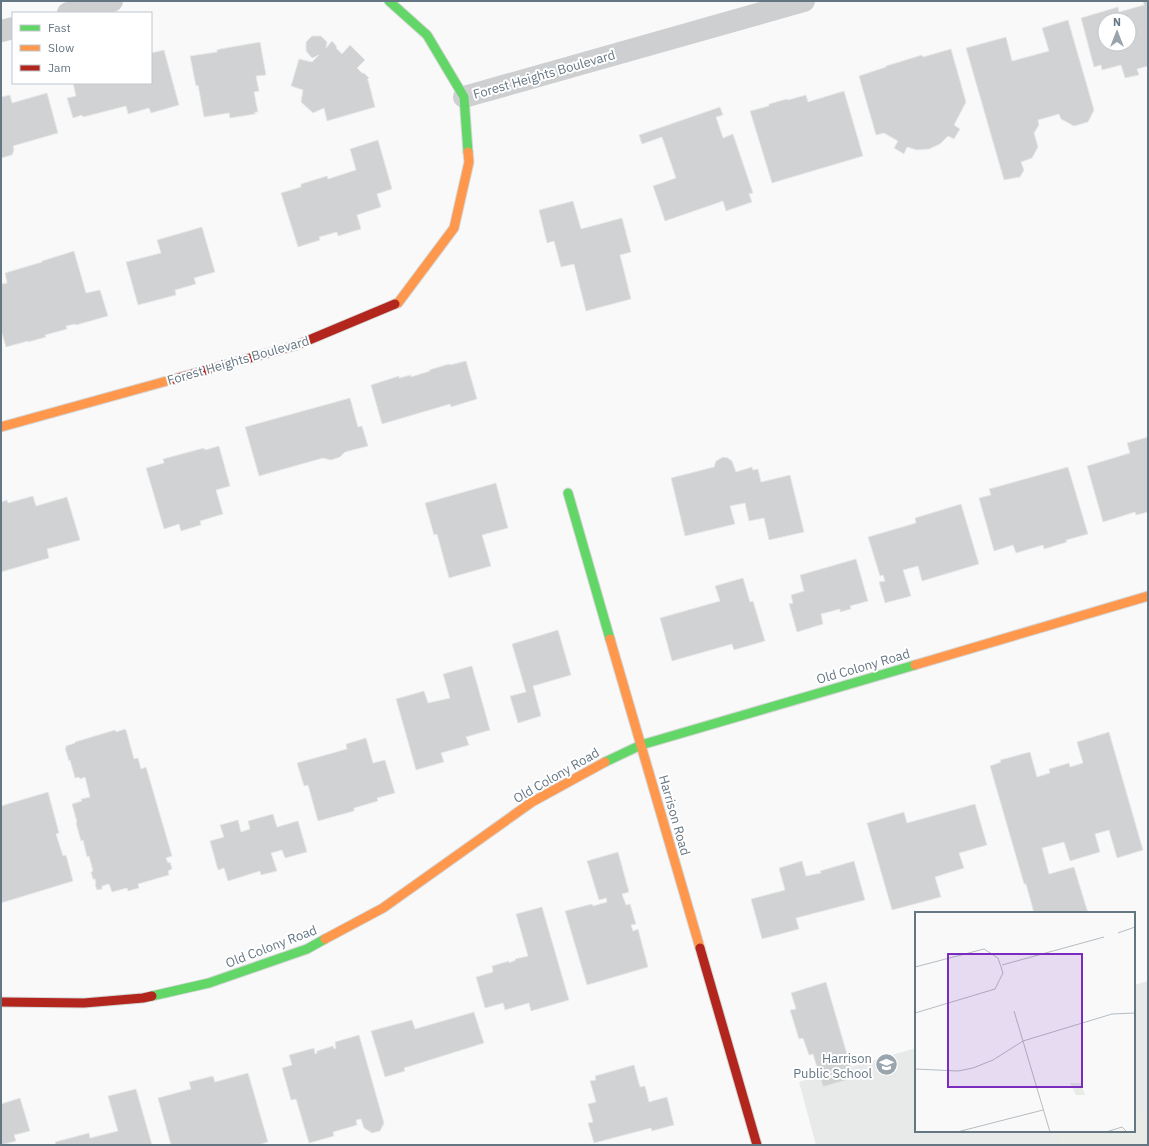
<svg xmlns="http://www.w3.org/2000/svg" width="1149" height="1146" font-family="'IBM Plex Sans',sans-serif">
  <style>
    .built { fill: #e8e9e9 }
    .green { fill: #e8ebe6 }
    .building { fill: #d0d2d3; stroke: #e8e8e8; fill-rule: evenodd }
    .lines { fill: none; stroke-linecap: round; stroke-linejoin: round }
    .fast-casing { stroke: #d5d6d7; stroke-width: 11 }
    .slow-casing { stroke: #d5d6d7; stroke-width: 11 }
    .jam-casing { stroke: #d5d6d7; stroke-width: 11 }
    .street { stroke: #cecfd0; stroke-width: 22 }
    .fast { stroke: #63d668; stroke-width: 9 }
    .slow { stroke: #ff974d; stroke-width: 9 }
    .jam { stroke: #b3261e; stroke-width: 9 }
    .labels { text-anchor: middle; stroke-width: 4; stroke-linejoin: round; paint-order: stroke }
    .street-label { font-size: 13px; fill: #657683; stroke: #fff }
    .poi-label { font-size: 13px; fill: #657683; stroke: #fff; text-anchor: end }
    .inset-road { fill: none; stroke: #b5bdc3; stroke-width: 1 }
    .view { fill: #7b2cbf; fill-opacity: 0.15; stroke: #7b2cbf; stroke-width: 2 }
    .inset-edge { fill: none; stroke: #657683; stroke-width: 2 }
  </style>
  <rect width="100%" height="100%" fill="#f9f9f9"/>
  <path class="built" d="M1148,981V1145H816L799,1082L916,1048V1131H1134V985Z"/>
  <path class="green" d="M1134,1110H1141L1148,1135V1145H1060L1055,1131H1134Z"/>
  <path class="building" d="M1143,1H1148V66L1137,69L1139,75L1125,78L1121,65L1102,70L1101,65L1094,67L1081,18L1118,7L1119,12L1144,5ZM1105,20H1129V44H1105Z
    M1068,20L1094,110L1088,122L1074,126L1061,119L1059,114L1038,120L1039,125L1034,133L1038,147L1032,158L1021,162L1024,170L1020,177L1004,180L966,48L1006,37L1012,61L1049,51L1042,28Z
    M312,36H321L327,42L326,48L332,41L337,47L336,48L342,54L350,45L365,60L357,68L362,73H364L369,78L367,80H368L375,107L327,121L324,108L313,113L301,102L303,90L291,86L299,59L312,62L319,55L312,58L306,51V42Z
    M260,42L266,75L256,76L259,91L254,92L258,112H255V114L230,118L229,113L204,117L198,85L196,86L190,56L217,52V50L220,49Z
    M951,49L966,102L954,125L960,129L954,139L948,136L940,144L929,149L917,150L907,147L904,154L894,148L898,141L884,133L876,135L859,76L886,67V66L922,55L923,57Z
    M164,50L179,105L151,113L149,108L128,114L126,106L83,117L82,115L73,118L67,98L76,96L73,83H151V53Z
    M844,91L863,156L772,183L750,111L769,106V104L787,99L788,100L806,95L808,102Z
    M47,93L58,133L13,146L14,150L12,155L1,158V97L10,95L12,103Z
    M720,107L723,115L716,117L723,138L733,134L753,193L749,194L752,202L726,211L723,201L665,221L653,186L676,178L662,137L642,144L639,135Z
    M378,140L392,189L377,194L381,207L357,215L361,229L338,236L337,232L319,237L320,240L298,247L281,193L301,187V184L327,176L328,179L356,170L350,149Z
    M573,201L581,229L622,218L631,252L620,255L631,299L586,311L574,264L561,267L554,241L547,243L539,210Z
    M202,227L215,272L194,278L196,284L175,290L176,295L138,305L126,262L161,253L157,240Z
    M74,251L86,293L100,290L108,316L76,325L75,324L66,326L67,329L45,335L46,337L28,342V341L6,347L1,330V284L7,283L5,273L42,262V261Z
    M466,361L477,399L451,407L450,404L382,424L371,385L399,376V378L411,375V377L430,371L429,370L449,364L450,365Z
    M350,398L358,427L362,426L368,446L345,452L340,457L331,460L323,458L259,476L245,427Z
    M1148,437V512L1136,515L1135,512L1103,522L1087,466L1130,453L1127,443Z
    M219,446L230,486L216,490L223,514L200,521L201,525L181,531L179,524L164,529L146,468L164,463L163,459L204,448L205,450Z
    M723,457L728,458L732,461L736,472L752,467L753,470L758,469L761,482L790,475L804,532L769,540L764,518L749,521L745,503L730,506L735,524L685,536L671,478L714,467L716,461Z
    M1068,467L1088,534L1066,540L1067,542L1044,549L1043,545L1016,553L1013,545L994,551L979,498L991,495L989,489Z
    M496,483L508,528L482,535L491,566L449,578L437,534L434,535L425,503Z
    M33,496L36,506L67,497L80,540L47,549L49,558L1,572V502L7,500L8,503Z
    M961,504L979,564L922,581L918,566L903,570L911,596L885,603L879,582L885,581L883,575L880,576L868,537L916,523L915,518Z
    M856,559L868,601L850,606L851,609L840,612V609L821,614L823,624L797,632L789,604L793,603L791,595L804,591L800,575Z
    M743,578L750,602L753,601L765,641L734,650L732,644L672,661L660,618L720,601L715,586Z
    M558,630L571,675L533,686L541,716L518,723L510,696L526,692L512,644Z
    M472,666L490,730L466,737L469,745L441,753L444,762L416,770L396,699L424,691L428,703L450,698L443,674Z
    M125,729V730H126L134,759L138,758L141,769L146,767L172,856L166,858L168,863L170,862L172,869L168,871L169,875L138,884L139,888L128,891L127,888L112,892L109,884L102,886V889L97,890L95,884H96L95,879H93L91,872L93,871L89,856L87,857L83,840L81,841L76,823L77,822L72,804L82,801L81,799L90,797L85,777L80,779L79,777L75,778L70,760L69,761L65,748H66V746L75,743V742L115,730L116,732Z
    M1109,732L1143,850L1117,858L1109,830L1095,834L1100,852L1070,861L1064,842L1042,848L1049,874L1074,867L1088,913H1034L1026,884H1024L990,766L1001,762L1000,760L1030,752L1037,777L1050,773L1049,769L1069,763L1070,767L1083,763L1077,742Z
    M366,738L373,763L385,760L395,793L377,798L378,801L354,808V811L318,821L308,785L304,786L297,763L347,749L346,744Z
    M48,792L59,833L56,834L63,856L66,855L73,881L1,903V806Z
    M975,804L987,845L959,853L964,868L935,877L941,897L892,910L867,823L904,812L907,823Z
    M273,814L277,827L298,821L307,852L285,858L282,850L271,853L277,871L261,875L260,871L228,881L224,868L218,870L210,841L224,837L220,825L238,820L241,832L250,829L248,821Z
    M618,852L629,892L622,894L626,905L630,904L636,924L631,925L633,931L638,929L648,967L587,985L565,911L592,904L593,906L607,902L606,898L599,900L587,861Z
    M802,861L806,876L821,873L820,871L854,861L865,900L796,918L799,929L762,939L751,899L785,890L779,868Z
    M542,907L569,1000L531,1011L529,1003L505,1010L503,1003L485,1008L476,977L493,972L492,966L509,961V963L516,960L515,959L528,956L516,914Z
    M826,982L854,1078L823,1087L813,1054L809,1055L803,1038L799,1039L790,1010L796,1009L791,993Z
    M474,1012L484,1043L404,1068L405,1071L385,1077L371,1031L412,1020L415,1029Z
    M359,1035L384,1123L380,1131L372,1133L364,1128L361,1119L356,1120L357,1125L333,1132L334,1136L309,1143L296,1099L291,1100L282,1068L292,1065L289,1055L314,1048L315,1054L317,1053V1051L333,1046L334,1049L336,1048L335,1042Z
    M634,1065L640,1087L645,1086L649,1102L667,1097L674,1125L652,1131L651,1128L594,1143L588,1123L593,1122L588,1104L596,1102L590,1081L596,1080L595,1076Z
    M248,1073L268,1142L258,1145H171L158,1098L191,1089L189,1082L213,1076L215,1082Z
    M136,1089L152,1145H56L55,1142L89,1133L90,1138L118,1131L108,1096Z
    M20,1098L30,1131L14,1135L16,1141L1,1145V1104Z"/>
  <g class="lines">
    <defs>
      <path id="fast" d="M389,1L427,35L464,97L468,152
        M568,493L610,639
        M605,762L641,745L915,665
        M152,996L209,983L307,949L325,939"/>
      <path id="slow" d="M395,304L398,303L454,228L469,162L468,152
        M1,427L174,379
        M610,639L700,948
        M915,665L1148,596
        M325,939L383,908L532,802L605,762"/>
      <path id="jam" d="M174,379L297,345L395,304
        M700,948L757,1145
        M1,1002L84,1003L143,998L152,996"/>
    </defs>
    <use href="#fast" class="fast-casing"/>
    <use href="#slow" class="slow-casing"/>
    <use href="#jam" class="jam-casing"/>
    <path class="street" d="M68,13L112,1
      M1,31L13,28
      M464,97L804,1"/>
    <use href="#fast" class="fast"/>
    <use href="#slow" class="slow"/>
    <use href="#jam" class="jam"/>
  </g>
  <defs>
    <symbol id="school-disc" viewBox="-11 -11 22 22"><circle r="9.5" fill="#99a4ac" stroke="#fff"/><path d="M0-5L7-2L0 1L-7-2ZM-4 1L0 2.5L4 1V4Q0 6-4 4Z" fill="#fff"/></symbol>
  </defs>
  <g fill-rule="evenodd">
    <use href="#school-disc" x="874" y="1052" width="25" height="25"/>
  </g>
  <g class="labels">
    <g class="street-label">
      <text transform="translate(544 74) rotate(-16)" y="5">Forest Heights Boulevard</text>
      <text transform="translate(238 360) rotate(-16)" y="5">Forest Heights Boulevard</text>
      <text transform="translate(863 666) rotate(-16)" y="5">Old Colony Road</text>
      <text transform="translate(556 775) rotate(-30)" y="5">Old Colony Road</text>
      <text transform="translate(675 815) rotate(74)" y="5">Harrison Road</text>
      <text transform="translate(271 946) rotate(-21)" y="5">Old Colony Road</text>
    </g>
    <g class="poi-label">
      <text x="872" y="1063">Harrison<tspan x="872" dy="15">Public School</tspan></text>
    </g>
  </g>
  <g transform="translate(915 912)">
    <rect width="220" height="220" fill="#f9f9f9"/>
    <path d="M155,171H166L170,183H161Z" fill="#e8ebe6"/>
    <path class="inset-road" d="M203,21L220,15M87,53L189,25M0,55L69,37L83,46L88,61L80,77L0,101M99,99L135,220M0,157L43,159L58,156L78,148L108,129L197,102L220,101M42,220L128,198M191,220L207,215L212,220"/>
    <path class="view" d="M33,42H167V175H33Z"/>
    <rect width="220" height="220" class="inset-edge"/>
  </g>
  <rect width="1149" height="1146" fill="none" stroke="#657683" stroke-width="4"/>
  <rect x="12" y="12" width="140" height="72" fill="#ffffff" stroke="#c1c8cd"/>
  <rect x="20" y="25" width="20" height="6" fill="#63d668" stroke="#c1c8cd"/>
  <text x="48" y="32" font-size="12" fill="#657683">Fast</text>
  <rect x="20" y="45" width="20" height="6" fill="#ff974d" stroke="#c1c8cd"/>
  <text x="48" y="52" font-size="12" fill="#657683">Slow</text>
  <rect x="20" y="65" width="20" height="6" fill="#b3261e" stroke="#c1c8cd"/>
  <text x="48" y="72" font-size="12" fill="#657683">Jam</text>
  <g transform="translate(1117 32)"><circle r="19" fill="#ffffff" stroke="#c1c8cd"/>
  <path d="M0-3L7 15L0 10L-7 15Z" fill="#99a4ac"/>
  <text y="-6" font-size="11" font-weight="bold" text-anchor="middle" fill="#657683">N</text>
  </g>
</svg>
